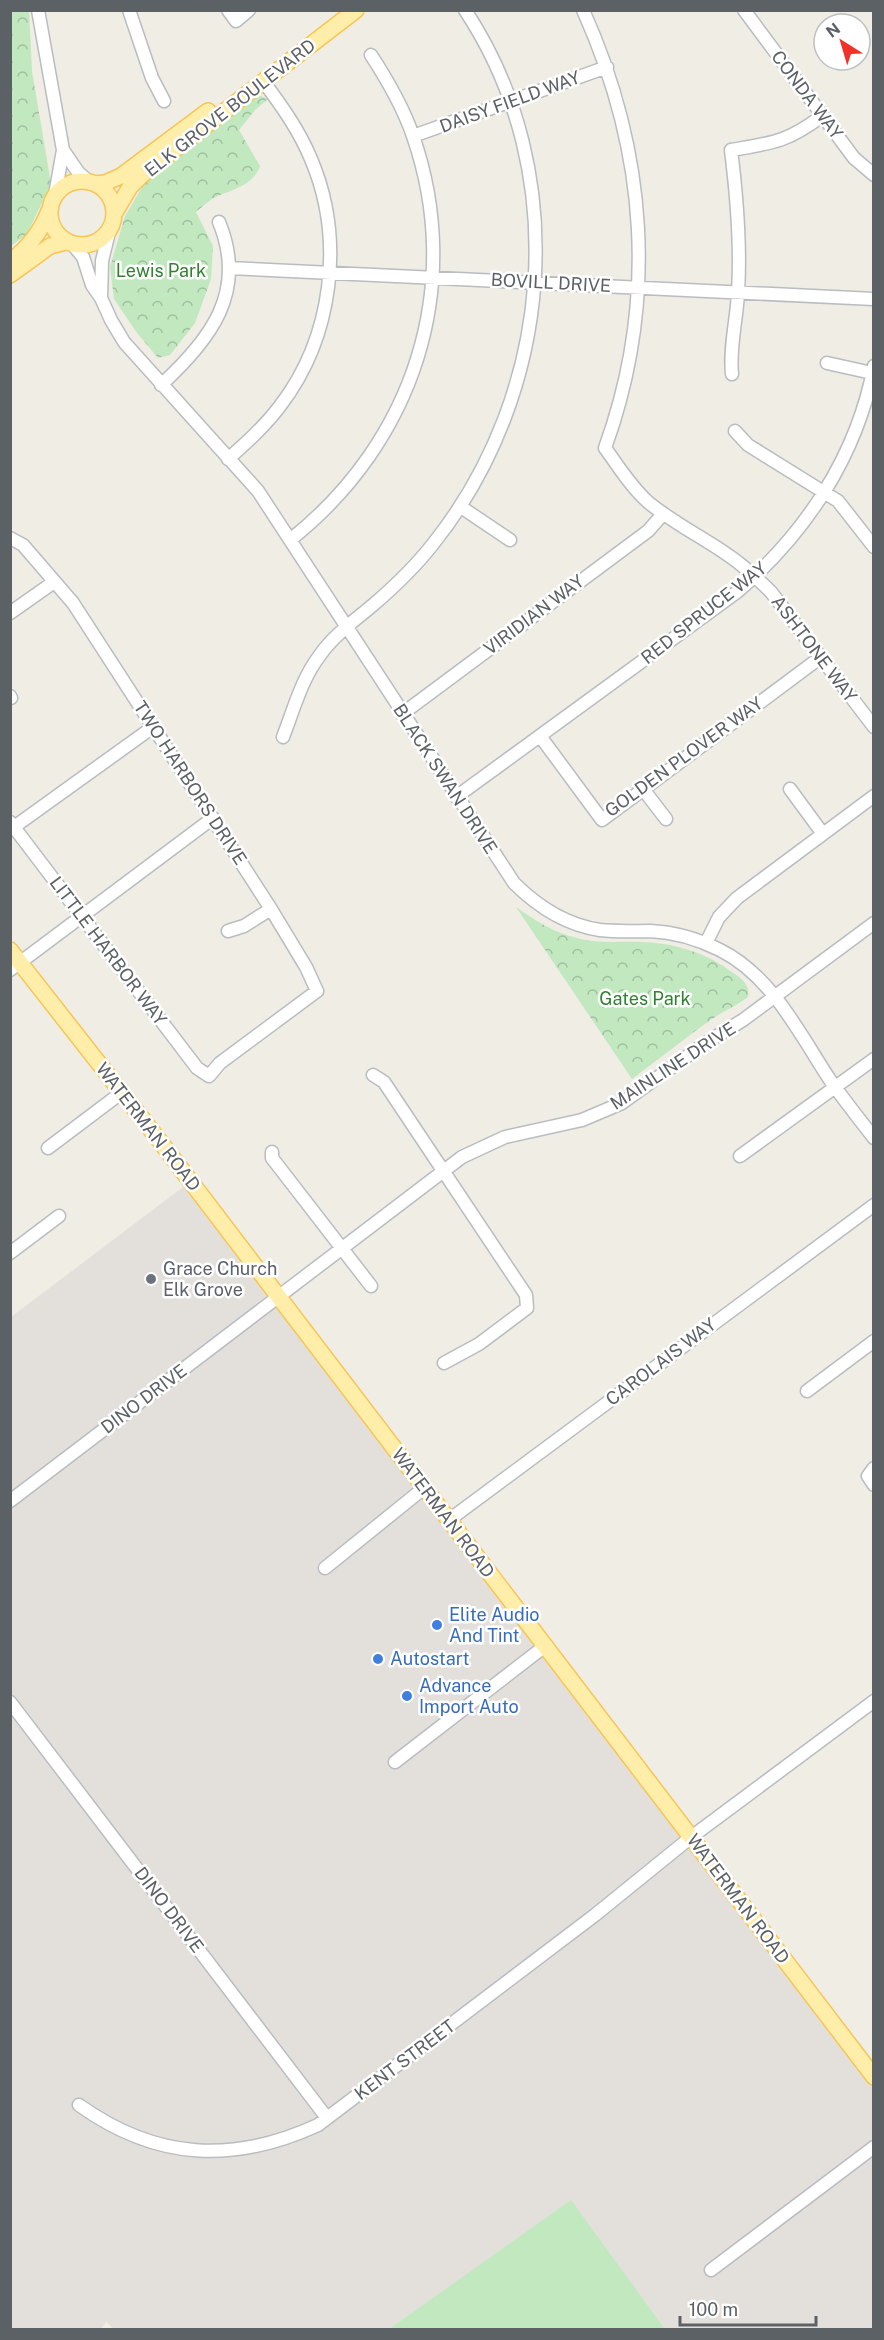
<svg xmlns="http://www.w3.org/2000/svg" width="884" height="2340" font-family="'Public Sans',sans-serif">
  <style>
    .industrial { fill: #e3e0dc }
    .green { fill: #c1e8bf }
    .forest { fill: url(#forest-crowns) }
    .lines { fill: none; stroke-linecap: round; stroke-linejoin: round }
    .minor-casing { stroke: #b9bcc1; stroke-width: 15 }
    .major-casing { stroke: #f8c554; stroke-width: 18 }
    .minor { stroke: #fff; stroke-width: 12 }
    .major { stroke: #fea; stroke-width: 15 }
    .worship-dot { fill: #6b7280; stroke: #fff; stroke-width: 2 }
    .shop-dot { fill: #3f7fe0; stroke: #fff; stroke-width: 2 }
    .labels { text-anchor: middle; stroke-width: 5; stroke-linejoin: round; paint-order: stroke }
    .street-label { font-size: 18px; fill: #5c6166; stroke: #fff }
    .park-label { font-size: 18px; fill: #308230; stroke: #fff }
    .worship-label { font-size: 18px; fill: #5b616d; stroke: #fff; text-anchor: start }
    .shop-label { font-size: 18px; fill: #366cbe; stroke: #fff; text-anchor: start }
  </style>
  <defs>
    <pattern id="forest-crowns" width="20" height="18" patternUnits="userSpaceOnUse" patternTransform="scale(1.5)"><rect width="20" height="18" fill="#c1e8bf"/><path d="M2 6a3 3 0 1 1 6 0M12 15a3 3 0 1 1 6 0" fill="none" stroke="#a0bf9f"/></pattern>
  </defs>
  <rect width="100%" height="100%" fill="#efede4"/>
  <path class="industrial" d="M191,1181L873,2077V2329H665L571,2201L389,2329L115,2330L106,2322L101,2329L11,2330V1317Z"/>
  <path class="green" d="M571,2200L665,2329H389Z"/>
  <path class="forest" d="M11,11H29L32,71L51,184L27,234L11,246Z
    M256,94L268,99L255,110L239,130L260,166C253,187 228,190 212,199C206,203 201,208 196,212L213,246L211,279L195,323L170,355L158,358L137,333L114,299L110,267L125,216L144,184Z
    M516,907C534,920 555,933 577,938C599,944 619,941 641,942C674,943 705,952 732,972C742,979 750,984 748,997C736,1006 724,1011 712,1019C685,1038 659,1059 632,1079Z"/>
  <g class="lines">
    <defs>
      <path id="minor" d="M38,10L63,150L78,172L89,182
        M129,10L152,78L164,101
        M228,10L236,21L249,10
        M583,10C647,152 658,301 605,448C619,467 631,487 648,502C672,522 700,536 725,553C742,564 757,578 771,592L874,727
        M744,10L854,158L874,175
        M413,136L607,67
        M55,195L63,150
        M73,245L83,257L92,285L101,298L111,320L124,342L258,491L514,883C538,907 566,925 600,930C617,932 633,931 650,931C674,932 698,939 720,950C772,976 799,1033 830,1080C844,1100 859,1119 874,1138
        M229,268L874,299
        M101,298L102,261L109,232
        M827,363L872,373
        M732,374C729,348 737,319 738,292C741,245 737,198 731,150C773,143 787,142 822,116
        M161,385C210,340 248,292 219,222
        M735,431L748,445L838,501L874,547
        M228,459C247,442 265,426 280,406C333,337 345,239 311,159C299,130 281,105 263,81
        M461,507L510,540
        M10,538L23,545L73,603L271,909L306,967L317,991L220,1063L209,1076L197,1068L10,822
        M290,540C414,442 465,286 413,136C403,107 388,81 371,55
        M10,613L54,582
        M10,696L11,698
        M402,714L648,531L663,514
        M540,736L602,820L821,657
        M283,737C294,709 301,680 320,655C334,635 354,621 373,605C394,587 415,567 433,544C553,394 573,173 465,10
        M643,789L666,819
        M790,789L823,834
        M456,797L737,592C806,533 857,456 874,366
        M14,827L153,727
        M228,931L244,926L271,909
        M706,943L719,917L737,898L874,796
        M10,970L213,818
        M373,1075L384,1082L526,1295L527,1308L479,1344L444,1363
        M48,1148L121,1093
        M272,1152V1158L371,1286
        M740,1156L874,1059
        M10,1253L59,1216
        M807,1391L874,1341
        M874,1468L868,1476L874,1485
        M10,1501L462,1157L505,1137L582,1120L622,1103L704,1044L743,1020L874,923
        M449,1520L874,1205
        M325,1568L424,1488
        M10,1702L327,2118
        M395,1762L545,1646
        M79,2105C156,2160 233,2164 318,2125L595,1915L690,1838L874,1701
        M711,2270L874,2147"/>
      <path id="major" d="M50 213a32 32 0 1 1 64 0a32 32 0 1 1-64 0Z
        M95,184L105,183L121,176L208,111
        M114,214L130,187L143,174L356,10
        M10,262C28,248 41,232 49,211
        M10,275L50,246L66,242
        M10,950L159,1140L874,2077"/>
    </defs>
    <use href="#minor" class="minor-casing"/>
    <use href="#major" class="major-casing"/>
    <use href="#minor" class="minor"/>
    <use href="#major" class="major"/>
  </g>
  <circle class="worship-dot" cx="151" cy="1279" r="6"/>
  <g class="shop-dot">
    <circle cx="437" cy="1625" r="6"/>
    <circle cx="378" cy="1659" r="6"/>
    <circle cx="407" cy="1696" r="6"/>
  </g>
  <g class="labels">
    <g class="street-label">
      <text transform="translate(807 95) rotate(53)" y="6">CONDA WAY</text>
      <text transform="translate(510 102) rotate(-20)" y="6">DAISY FIELD WAY</text>
      <text transform="translate(230 108) rotate(-38)" y="6">ELK GROVE BOULEVARD</text>
      <text transform="translate(551 283) rotate(3)" y="6">BOVILL DRIVE</text>
      <text transform="translate(704 613) rotate(-38)" y="6">RED SPRUCE WAY</text>
      <text transform="translate(534 615) rotate(-37)" y="6">VIRIDIAN WAY</text>
      <text transform="translate(814 649) rotate(53)" y="6">ASHTONE WAY</text>
      <text transform="translate(684 757) rotate(-36)" y="6">GOLDEN PLOVER WAY</text>
      <text transform="translate(445 779) rotate(57)" y="6">BLACK SWAN DRIVE</text>
      <text transform="translate(190 783) rotate(57)" y="6">TWO HARBORS DRIVE</text>
      <text transform="translate(108 951) rotate(53)" y="6">LITTLE HARBOR WAY</text>
      <text transform="translate(673 1066) rotate(-33)" y="6">MAINLINE DRIVE</text>
      <text transform="translate(148 1127) rotate(52)" y="6">WATERMAN ROAD</text>
      <text transform="translate(661 1362) rotate(-37)" y="6">CAROLAIS WAY</text>
      <text transform="translate(144 1399) rotate(-37)" y="6">DINO DRIVE</text>
      <text transform="translate(443 1513) rotate(53)" y="6">WATERMAN ROAD</text>
      <text transform="translate(738 1899) rotate(53)" y="6">WATERMAN ROAD</text>
      <text transform="translate(169 1910) rotate(53)" y="6">DINO DRIVE</text>
      <text transform="translate(405 2060) rotate(-37)" y="6">KENT STREET</text>
    </g>
    <g class="park-label">
      <text x="161" y="277">Lewis Park</text>
      <text x="645" y="1005">Gates Park</text>
    </g>
    <g class="worship-label">
      <text x="163" y="1275">Grace Church<tspan x="163" dy="21">Elk Grove</tspan></text>
    </g>
    <g class="shop-label">
      <text x="449" y="1621">Elite Audio<tspan x="449" dy="21">And Tint</tspan></text>
      <text x="390" y="1665">Autostart</text>
      <text x="419" y="1692">Advance<tspan x="419" dy="21">Import Auto</tspan></text>
    </g>
  </g>
  <rect width="884" height="2340" fill="none" stroke="#5c6166" stroke-width="24"/>
  <g transform="translate(842 42) rotate(323)"><circle r="28" fill="#ffffff" stroke="#bec0c2" stroke-width="1.5"/>
  <path d="M0-4.5L10 22L0 15L-10 22Z" fill="#f23128"/>
  <text y="-9" font-size="16" font-weight="bold" text-anchor="middle" fill="#5c6166">N</text>
  </g>
  <path d="M680 2316v9h136v-9" fill="none" stroke="#5c6166" stroke-width="3"/>
  <text x="689" y="2316" font-size="18" fill="#5c6166" stroke="#ffffff" stroke-width="4.5" paint-order="stroke">100 m</text>
</svg>
